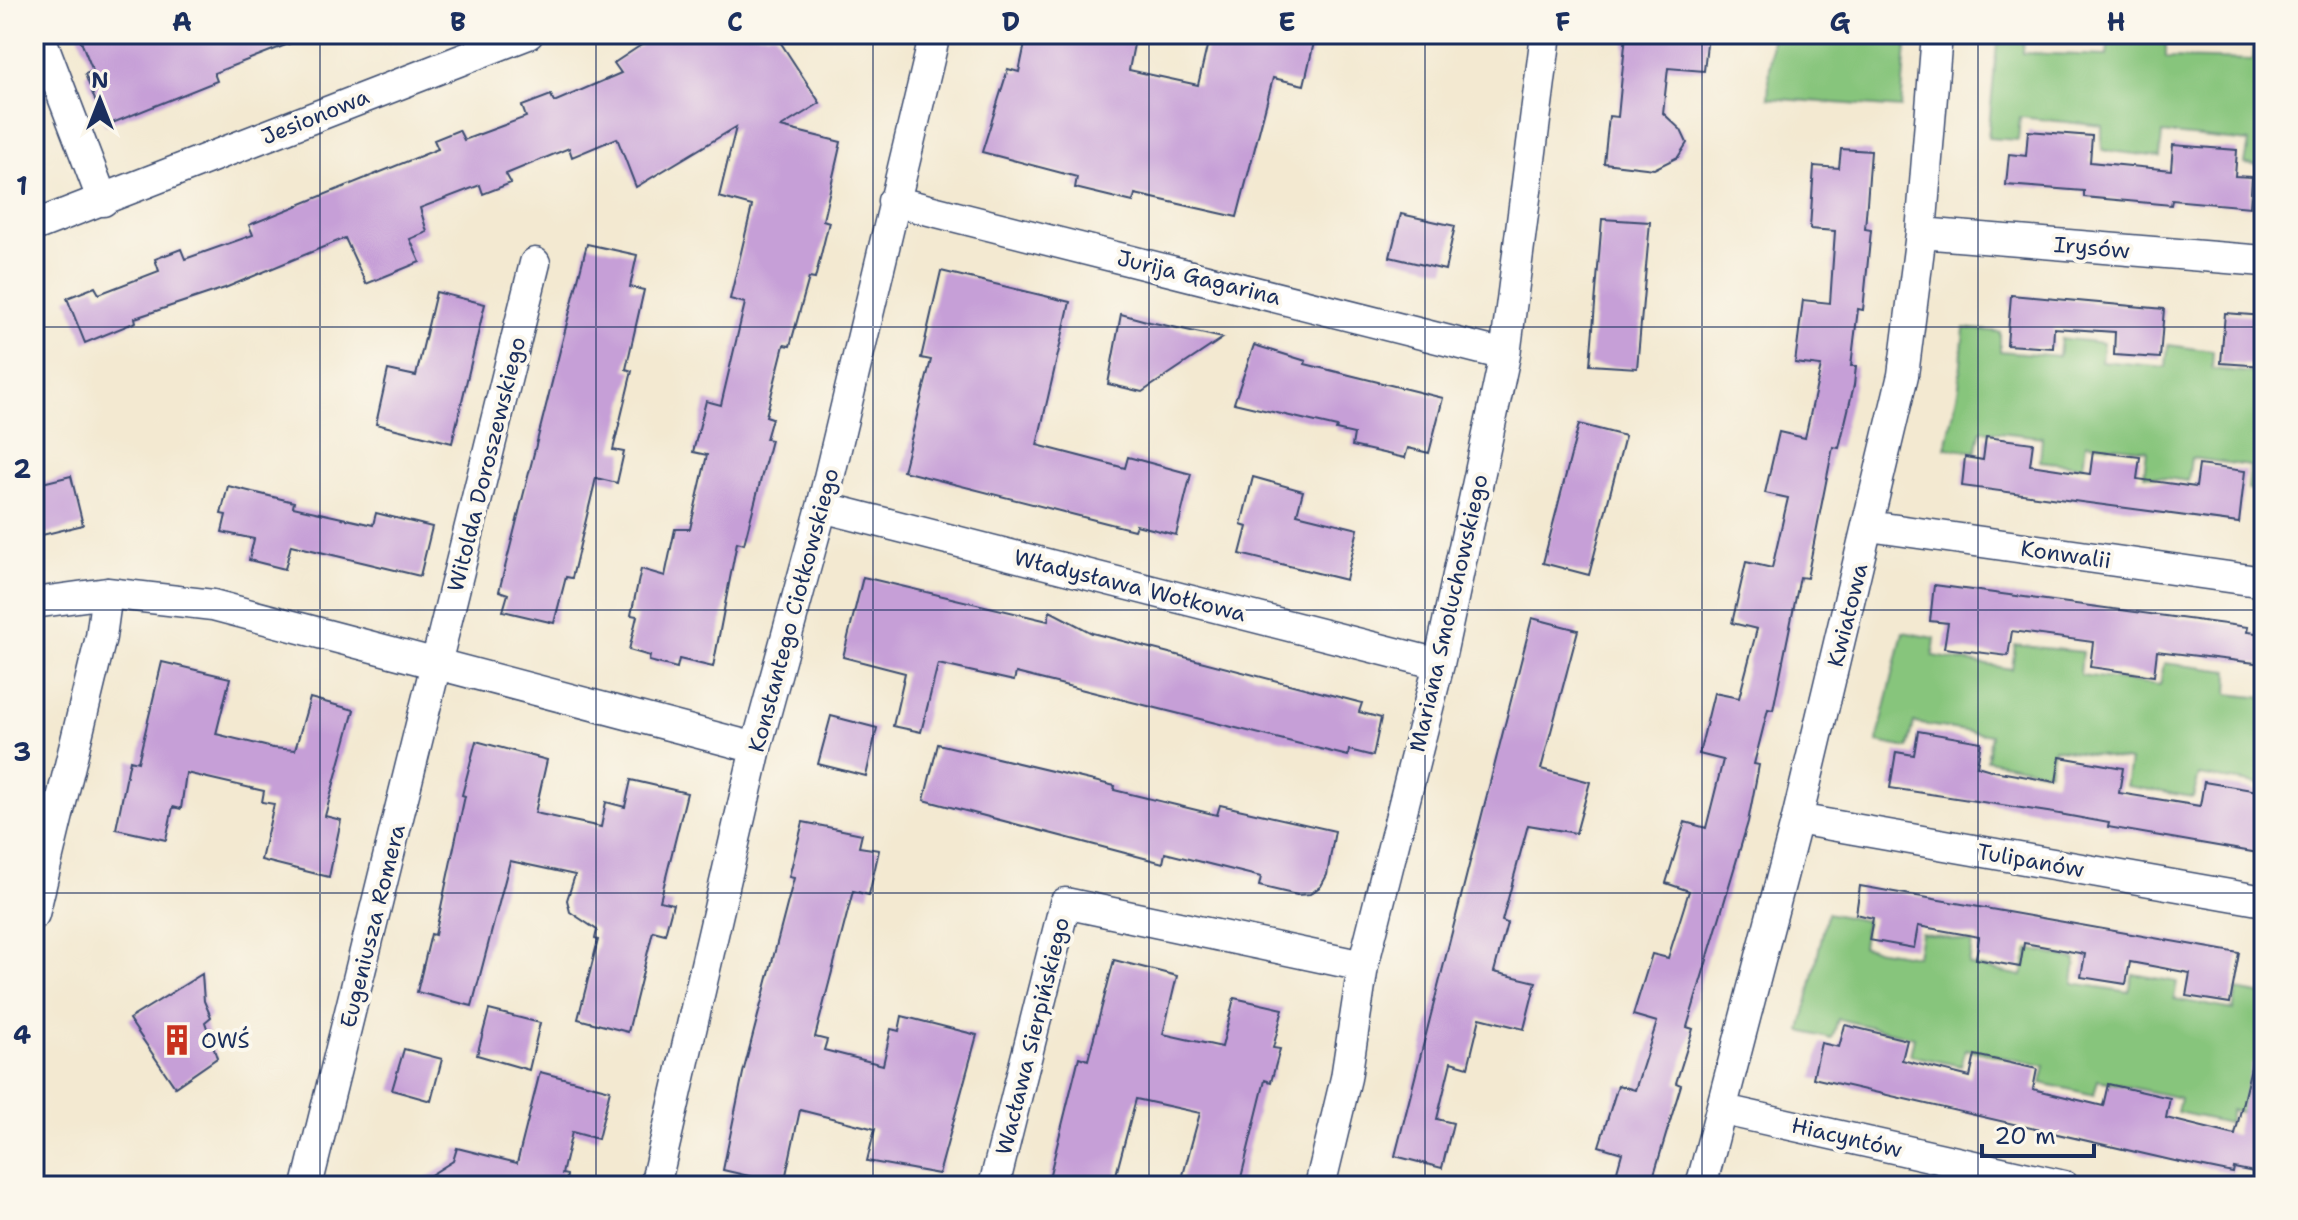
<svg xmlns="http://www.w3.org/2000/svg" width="2298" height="1220" font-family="'Shantell Sans',sans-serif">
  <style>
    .green { fill: #87c57c; stroke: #517a6d; stroke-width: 2 }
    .building { fill: #c69fd7 }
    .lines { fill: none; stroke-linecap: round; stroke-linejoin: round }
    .minor-casing { stroke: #3b4b6f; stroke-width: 33 }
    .minor { stroke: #fff; stroke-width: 30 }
    .grid { fill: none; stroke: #1b2f5e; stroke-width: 2; stroke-opacity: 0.55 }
    .labels { text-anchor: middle; stroke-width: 8; stroke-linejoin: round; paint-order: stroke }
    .street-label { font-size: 22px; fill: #1b2f5e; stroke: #fbf7ec }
    .poi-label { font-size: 22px; fill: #1b2f5e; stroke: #fbf7ec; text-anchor: start }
    .neatline { fill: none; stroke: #1b2f5e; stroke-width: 3 }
    .grid-label { font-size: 26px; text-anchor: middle; font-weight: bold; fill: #1b2f5e }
  </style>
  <rect width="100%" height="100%" fill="#fbf7ec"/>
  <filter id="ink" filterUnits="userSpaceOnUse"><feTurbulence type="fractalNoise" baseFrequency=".0125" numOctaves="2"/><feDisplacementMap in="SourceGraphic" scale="16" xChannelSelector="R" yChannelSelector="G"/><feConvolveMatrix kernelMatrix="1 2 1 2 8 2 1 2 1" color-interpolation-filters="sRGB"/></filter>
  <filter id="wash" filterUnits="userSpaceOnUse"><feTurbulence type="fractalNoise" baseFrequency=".006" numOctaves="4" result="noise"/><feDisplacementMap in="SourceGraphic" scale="32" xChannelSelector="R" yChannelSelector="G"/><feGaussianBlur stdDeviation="1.8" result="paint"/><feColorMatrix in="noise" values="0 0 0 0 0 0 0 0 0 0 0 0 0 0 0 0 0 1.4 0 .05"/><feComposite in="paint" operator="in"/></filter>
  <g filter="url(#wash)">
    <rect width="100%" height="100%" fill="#f3e9d1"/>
    <path class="green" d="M1772,34H1907L1901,108L1768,98Z
      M1998,34H2024L2023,53L2107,56L2109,34H2166V58L2253,60L2255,39H2264V166L2245,164L2249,142L2162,133L2160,157L2102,150V126L2020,117L2018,140L1988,138Z
      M1964,328L2000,332V351L2059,356L2061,338L2103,343L2101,361L2166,367L2168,345L2213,351L2212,369L2264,374V492L2248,490L2250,466L2191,458L2188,481L2144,475L2147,450L2086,443L2083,466L2040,461L2042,437L1981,430L1976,452L1946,448L1959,386Z
      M1903,632L1935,638L1933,656L2012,669L2015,645L2082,652L2080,675L2160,685L2164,663L2229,671L2228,694L2264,698V785L2199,775L2193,797L2126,786L2130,761L2054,748L2049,772L1987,760L1991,735L1914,723L1908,748L1877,742Z
      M1827,913L1866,921L1862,947L1917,956L1921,933L1972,943L1969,965L2022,976L2029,949L2076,960L2073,983L2129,992L2133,974L2177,982L2174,999L2233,1010L2237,990L2264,995V1118L2231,1110L2228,1123L2177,1112L2180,1098L2098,1080L2094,1095L2041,1083L2045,1066L1965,1049L1961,1066L1910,1055L1914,1037L1838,1019L1832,1039L1801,1031Z"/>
    <g id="blocks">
      <path class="building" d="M78,34H309V36L214,73L217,81L105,126L85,74L93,71Z
        M658,34H775L820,103L781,127L841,142L823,220L829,222L815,279L809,278L790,346L784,345L766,416L772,418L766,439L771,440L744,544L737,542L713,667L679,659L677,668L649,661L650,656L629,650L637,616L631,615L641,569L665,576L675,529H690L707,455L693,452L706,401L721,405L745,303L730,299L752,206L719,197L736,127L636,187L617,138L572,157L569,148L506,174L511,183L483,194L480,185L420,208L427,232L410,239L420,262L366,284L345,238L225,288L135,318L136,322L85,343L67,298L95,287L99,294L159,271L155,259L181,249L185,259L253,235L249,225L438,149L434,140L459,130L464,140L526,117L522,106L551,95L554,102L621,73L614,63Z
        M1027,34H1136L1129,70L1198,85L1210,34H1316L1304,85L1273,78L1237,217L1135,194L1133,202L1075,188L1077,177L982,152L1008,69L1019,72Z
        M1626,34H1708L1704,71L1668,68L1663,113L1681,130L1687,143L1678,157L1654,169L1604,163L1609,116L1618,117Z
        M2028,131L2092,136L2090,162L2171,170L2173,145L2237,150L2235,176L2252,177L2250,207L2172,200L2171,205L2084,197V191L2006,185L2009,154L2026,156Z
        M1841,149L1871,151L1865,229L1871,230L1863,310L1858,309L1851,366H1856L1854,385L1839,448L1833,447L1807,578L1800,577L1773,710L1768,709L1754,764L1759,765L1748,822L1687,1027L1693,1029L1676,1083L1681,1085L1652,1181L1617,1171L1622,1153L1599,1146L1618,1085L1635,1090L1657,1022L1633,1015L1652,954L1668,958L1689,891L1666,883L1685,822L1706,828L1723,760L1699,754L1714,693L1739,698L1757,629L1732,623L1746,562L1772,568L1788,498L1765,493L1779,432L1805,438L1821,366L1795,363L1803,300L1830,303L1835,231L1810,229L1814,166L1839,168Z
        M1401,214L1455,226L1445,270L1390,257Z
        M1602,219L1650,222L1637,368L1590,365Z
        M587,244L637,255L630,287L644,290L626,369L632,371L613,450L624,452L617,483L596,478L572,578L566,577L554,623L503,611L508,594L499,591Z
        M941,271L1070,302L1037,445L1125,468L1128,457L1191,474L1176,535L1136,525L1134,530L903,471L931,360L921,358Z
        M436,292L485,304L452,443L376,424L388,370L416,376Z
        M2011,295L2164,309L2160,358L2114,355L2115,332L2054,328L2053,348L2007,345Z
        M2225,313L2264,316V366L2221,363Z
        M1121,314L1150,322L1223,338L1142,392L1108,384Z
        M1254,345L1306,361L1305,364L1443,398L1429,453L1408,448L1405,458L1352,446L1354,434L1336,430L1337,427L1234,403Z
        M1579,424L1625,436L1589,575L1543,563Z
        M1986,437L2033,443L2030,465L2090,474L2093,451L2140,457L2137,479L2196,487L2199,465L2245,471L2239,523L1962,486L1965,457L1983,460Z
        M71,476L83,525L34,537V485Z
        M1253,477L1303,491L1297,514L1358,529L1346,580L1240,554L1247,527L1241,525Z
        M228,486L294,502L293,507L373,525L376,513L432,527L420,576L291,545L285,569L249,560L254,539L222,532L226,515L221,514Z
        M863,577L1048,621L1050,611L1092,633L1362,703L1359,712L1381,718L1373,756L1349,750L1348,756L1016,673L1014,681L938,664L921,732L893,726L905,673L843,657Z
        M1934,585L2248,627L2247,632L2264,634V664L2157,651L2154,676L2090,667L2093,642L2012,631L2008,656L1944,648L1948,623L1930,621Z
        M1532,618L1578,630L1541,769L1590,782L1576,833L1528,825L1502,921L1507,923L1494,972L1536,982L1524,1029L1480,1018L1468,1067L1451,1062L1437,1119L1453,1123L1442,1168L1395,1156Z
        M162,662L230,678L216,734L273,748L295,750L310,698L354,710L325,816L341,820L329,877L261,860L274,804L262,802L264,791L186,773L181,809L173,807L166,840L116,829L130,760L138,762Z
        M831,716L877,728L866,776L818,764Z
        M1918,731L1981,742L1977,766L1994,771L2056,782L2060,757L2123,768L2119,793L2200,806L2204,782L2264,792V854L2108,827L2109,823L2054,813L1890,788L1896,752L1914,755Z
        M476,741L547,760L535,813L601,827L606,802L625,807L631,780L687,793L660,901L673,904L665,934L653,931L628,1032L578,1019L598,940L595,939L597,930L570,912L567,900L575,875L510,861L472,1006L417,992L431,934L435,935L465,796L462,795Z
        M938,744L1115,786L1114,790L1217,815L1220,805L1335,831L1327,875L1321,886L1310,894L1297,895L1259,886L1261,877L1165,853L1163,863L924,800Z
        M803,822L862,834L859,847L879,850L869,895L853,891L815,1037L827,1040L824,1050L883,1065L891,1029L899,1031L902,1016L977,1035L939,1174L867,1161L875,1129L800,1110L784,1184L723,1170L743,1073L794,878L789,877Z
        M1860,886L2239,953L2230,1003L2186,996L2190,973L2130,962L2126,984L2081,977L2085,954L2024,943L2020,967L1976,959L1979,937L1918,926L1914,948L1869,940L1873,918L1856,914Z
        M1114,960L1177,976L1163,1034L1222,1047L1234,998L1283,1009L1273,1048L1280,1049L1271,1082L1265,1080L1239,1186H1180L1200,1113L1136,1099L1113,1186H1047L1079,1057L1088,1060Z
        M202,974L204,1001L211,1017L205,1022L217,1058L175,1087L129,1019Z
        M489,1010L540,1023L529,1070L477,1055Z
        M1845,1025L1907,1040L1902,1060L1970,1077L1975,1055L2037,1069L2033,1089L2103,1106L2108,1084L2170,1098L2166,1118L2235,1135L2252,1063L2264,1064V1174L2234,1168L2233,1173L2175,1161L1813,1078L1821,1043L1839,1047Z
        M404,1049L442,1059L431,1101L392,1090Z
        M540,1072L610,1090L598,1139L572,1132L562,1174L567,1175L566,1186H413L453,1161L457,1148L517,1163Z"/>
    </g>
  </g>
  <g filter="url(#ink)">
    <use href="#blocks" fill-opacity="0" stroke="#3b4b6f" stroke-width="2"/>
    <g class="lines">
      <defs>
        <path id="minor" d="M39,34L103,201
          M893,201L1505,355
          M34,226L528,34
          M1921,233L2264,261
          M822,507L1439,664
          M1869,526L2264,582
          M34,603L107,593L213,605L756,748
          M1797,819L2264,901
          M34,914L101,637L107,593
          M1724,1110L2064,1186
          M307,1186L535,263
          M655,1186L756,748L822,507L935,34
          M994,1186L1065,903L1363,966
          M1320,1186L1346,1078L1363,966L1439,664L1505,355L1546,34
          M1701,1186L1797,819L1903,375L1921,233L1937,34"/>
      </defs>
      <use href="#minor" class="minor-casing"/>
      <use href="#minor" class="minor"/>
    </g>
  </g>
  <path class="grid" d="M320,34V1186M596,34V1186M873,34V1186M1149,34V1186M1425,34V1186M1702,34V1186M1978,34V1186M34,327H2264M34,610H2264M34,893H2264"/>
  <defs>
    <symbol id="building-bare" viewBox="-9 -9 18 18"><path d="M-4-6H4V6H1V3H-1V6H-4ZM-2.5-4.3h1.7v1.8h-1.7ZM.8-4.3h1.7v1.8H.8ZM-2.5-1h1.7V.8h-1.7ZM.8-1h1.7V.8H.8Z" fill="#c8321e" stroke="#fbf7ec" stroke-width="2.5" paint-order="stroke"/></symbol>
  </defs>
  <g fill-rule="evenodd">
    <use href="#building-bare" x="155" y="1018" width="44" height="44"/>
  </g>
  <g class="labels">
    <g class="street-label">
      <text transform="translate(315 116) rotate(-22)" y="8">Jesionowa</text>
      <text transform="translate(2092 247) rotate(5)" y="8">Irysów</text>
      <text transform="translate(1199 277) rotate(14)" y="8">Jurija Gagarina</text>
      <text transform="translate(486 464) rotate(-76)" y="8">Witolda Doroszewskiego</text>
      <text transform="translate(2066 554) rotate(8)" y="8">Konwalii</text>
      <text transform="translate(1130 585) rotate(14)" y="8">Władysława Wołkowa</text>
      <text transform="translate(793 610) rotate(-75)" y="8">Konstantego Ciołkowskiego</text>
      <text transform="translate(1448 613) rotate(-77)" y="8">Mariana Smoluchowskiego</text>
      <text transform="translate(1847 615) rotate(-76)" y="8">Kwiatowa</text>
      <text transform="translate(2031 860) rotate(10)" y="8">Tulipanów</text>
      <text transform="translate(372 926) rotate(-76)" y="8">Eugeniusza Romera</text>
      <text transform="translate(1032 1036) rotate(-76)" y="8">Wacława Sierpińskiego</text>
      <text transform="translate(1847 1137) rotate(13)" y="8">Hiacyntów</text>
    </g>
    <g class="poi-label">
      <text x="201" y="1048">OWŚ</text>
    </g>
  </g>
  <rect width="2298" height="1220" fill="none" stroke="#fbf7ec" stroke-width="88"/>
  <g transform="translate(100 100)" stroke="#fbf7ec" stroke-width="6" paint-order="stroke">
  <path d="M0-6L14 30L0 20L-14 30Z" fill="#1b2f5e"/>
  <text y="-12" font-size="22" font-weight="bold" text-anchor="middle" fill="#1b2f5e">N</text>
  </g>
  <path d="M1982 1144v12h112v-12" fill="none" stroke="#1b2f5e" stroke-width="4"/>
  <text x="1994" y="1144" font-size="24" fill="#1b2f5e" stroke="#fbf7ec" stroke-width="6" paint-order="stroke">20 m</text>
  <rect x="44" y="44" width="2210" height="1132" class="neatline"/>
  <g class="grid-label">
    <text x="182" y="31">A</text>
    <text x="458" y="31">B</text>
    <text x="735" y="31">C</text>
    <text x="1011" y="31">D</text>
    <text x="1287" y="31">E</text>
    <text x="1563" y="31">F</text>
    <text x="1840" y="31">G</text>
    <text x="2116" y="31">H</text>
    <text x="22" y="195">1</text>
    <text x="22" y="478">2</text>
    <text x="22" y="761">3</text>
    <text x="22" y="1044">4</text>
  </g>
</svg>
